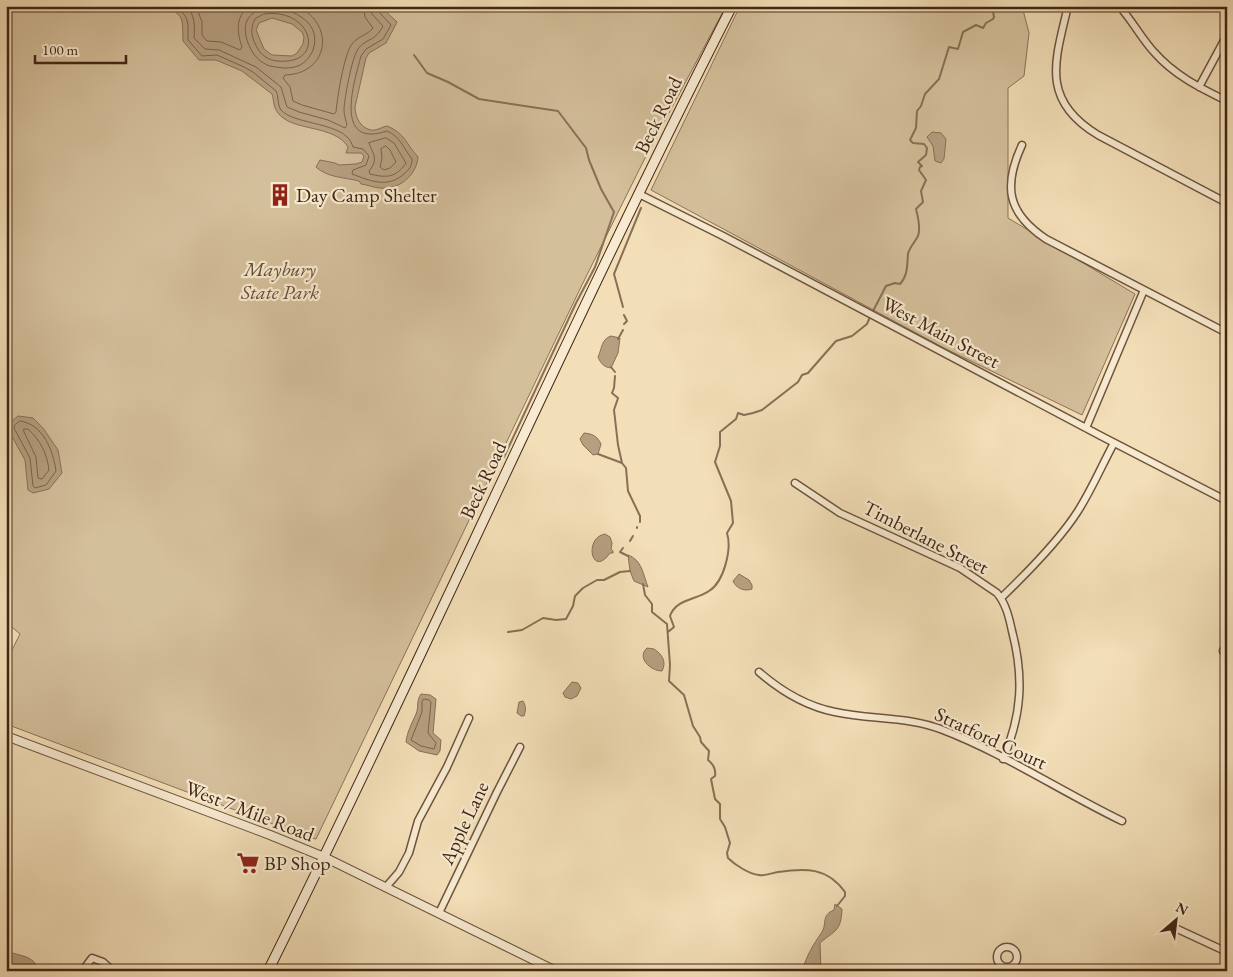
<svg xmlns="http://www.w3.org/2000/svg" width="1233" height="977" font-family="'EB Garamond',serif">
  <style>
    .green { fill: #d4bf9b; stroke: #8b7258 }
    .water { fill: #b69f80; stroke: #886f55; fill-rule: evenodd }
    .lines { fill: none; stroke-linecap: round; stroke-linejoin: round }
    .shore { stroke: #7c624a; stroke-width: 1 }
    .stream { stroke: #886f55; stroke-width: 2 }
    .minor-casing { stroke: #6e543d; stroke-width: 9 }
    .tertiary-casing { stroke: #6e543d; stroke-width: 10 }
    .secondary-casing { stroke: #422614; stroke-width: 11 }
    .minor { stroke: #f7ead0; stroke-width: 6 }
    .tertiary { stroke: #f7ead0; stroke-width: 8 }
    .secondary { stroke: #f7ead0; stroke-width: 9 }
    .labels { text-anchor: middle; stroke-width: 4.5; stroke-linejoin: round; paint-order: stroke }
    .street-label { font-size: 20px; fill: #422614; stroke: #f7ead0 }
    .poi-label { font-size: 20px; fill: #422614; stroke: #f7ead0; text-anchor: start }
    .park-label { font-size: 20px; font-style: italic; fill: #664c36; stroke: #f7ead0 }
  </style>
  <rect width="100%" height="100%" fill="#f2deb7"/>
  <filter id="stains"><feTurbulence type="fractalNoise" baseFrequency=".004" numOctaves="4"/><feColorMatrix values="0 0 0 0 .2 0 0 0 0 .09 0 0 0 0 .02 0 0 0 .5 -.17"/></filter>
  <radialGradient id="worn" r=".72"><stop offset=".6" stop-color="#630" stop-opacity="0"/><stop offset="1" stop-color="#630" stop-opacity=".3"/></radialGradient>
  <path class="green" d="M6,6H726L644,160L581,287L316,839L307,837L6,724V662L20,634L6,622Z
    M740,6H1022L1029,33L1024,76L1008,88V218L1135,294L1082,415L944,348L651,190Z"/>
  <path class="water" d="M163,6H380L397,22L386,43L369,53L366,58L355,107C355,116 360,128 371,130C376,131 382,127 387,126C405,133 406,144 418,157C417,173 402,188 385,188C377,189 369,185 361,184L359,181C344,177 328,178 316,167L320,160L335,163L339,165L356,164L362,162L364,156L361,153H346L348,147C334,124 292,132 278,113C273,107 274,100 272,94L242,71L216,60H199L183,41C182,20 186,15 163,6ZM272,18L292,24L302,32L304,37L303,44L297,53L292,56L272,55L264,49L256,30L259,23Z
    M932,132L941,133L946,139L944,159L941,163L935,161L933,146L927,137Z
    M611,336L620,338L618,353L611,368C604,367 601,364 598,357C602,349 601,339 611,336Z
    M18,416L33,418L43,428L58,450L62,473L49,489L33,493L28,490L25,460L8,429L11,422Z
    M584,433C593,434 597,436 601,444L598,454L593,455L583,445L580,439Z
    M605,534L610,537L612,543L611,549L613,551V553H610C592,579 583,538 605,534Z
    M628,555C642,560 643,574 648,587L634,581L630,571Z
    M739,574L749,580L752,585V589C744,592 736,588 733,581Z
    M647,648L654,649C662,654 667,662 662,671C651,671 636,658 647,648Z
    M572,682L578,683L581,688L577,696L571,699L565,697L563,693Z
    M421,694L430,695L436,699L433,733L441,740L440,751L437,755L419,751L406,742C407,732 412,723 416,714C419,707 416,701 421,694Z
    M523,701C526,706 526,710 524,716H521L517,713L519,702Z
    M835,904L842,909C841,932 835,930 820,943L821,971H802C807,955 813,945 822,932C827,924 821,915 834,910Z
    M6,950C16,956 27,954 35,963V967L31,971H6Z"/>
  <g class="lines">
    <path class="shore" d="M176,6C190,18 188,23 188,40L202,56L217,55L244,67L253,72L276,91C279,97 277,104 281,110C292,123 334,123 347,137C350,139 352,144 353,147L363,149L369,156L366,165L353,170L352,174C371,181 388,189 405,173C410,169 412,165 412,159C403,148 401,137 387,131C333,149 354,82 361,56L366,49L383,39L391,25L378,11L377,6
      M186,6C195,14 195,26 194,38L205,49L219,50L256,67L281,87L287,107L299,112L328,120L345,128L347,125C346,120 344,116 344,110C344,100 352,57 358,49C366,38 375,42 383,26L372,14L370,6
      M196,6L202,22V35L207,41L221,42L240,50L242,47C237,32 235,17 249,6
      M297,6C337,25 328,74 285,75L283,78L290,87L293,101L302,105L334,114L336,112C337,99 344,54 352,44C358,36 368,35 373,28L365,17L363,6
      M273,7C295,10 322,23 313,50C310,57 305,63 298,66C293,68 287,68 283,68C278,67 272,67 267,65C257,60 252,53 248,43C240,21 250,9 273,7Z
      M264,14C314,7 327,66 277,61C269,60 262,56 258,49C252,39 249,30 255,19Z
      M386,138L394,143L406,163C396,178 386,178 370,174L369,171C379,159 373,155 369,143Z
      M386,146L390,150L396,162L390,168L384,170L380,167L382,158L381,149Z
      M20,421C43,424 53,450 56,471L46,485L35,488L33,486L30,458L14,428L15,425Z
      M24,429H28C40,440 47,453 49,470L42,479L38,478L36,457L24,432Z
      M424,699L429,700L431,702L428,733L436,743L434,749L421,746L411,740L422,712V702Z"/>
    <path class="stream" d="M414,55L427,73L448,82L479,99L558,111L586,148L589,160L601,189L614,212L595,267L576,303L504,457
      M623,307L614,274L641,208
      M872,313L886,286L895,283L900,284C908,276 907,265 908,254C909,248 915,242 918,236C921,228 918,217 916,209L923,202L921,191L926,180L919,170L920,167L922,166L918,162L926,155L927,148L924,144L913,143L910,140L916,128L917,111L921,106L925,94L939,79L949,47L958,49L963,32L976,25L983,28L986,23L993,19L994,17L992,6
      M624,315L627,321L624,324
      M618,339L623,330
      M611,367L615,372
      M615,376L614,388L612,393L618,398L614,410L618,445L622,463L626,468L628,491L640,516V522
      M598,454L622,463
      M637,528V527
      M630,541L633,536
      M623,548L620,552L628,556
      M643,584L645,595L652,604V612L667,624L670,665L669,681L684,695L693,726L700,737L701,742L709,751L708,760C713,764 716,770 715,776L711,779L715,799L720,804V819L725,827L730,843L727,853L728,858C735,865 749,874 759,875C765,876 772,873 778,872C805,868 827,867 845,892V896L837,906
      M508,632L522,630L543,618L556,620L566,619L573,606L575,596L583,588L597,580H604L620,572L630,571
      M668,632L674,627L670,616C676,599 696,600 709,591C724,582 732,549 727,533L733,523L731,501L715,462L720,446V432L736,419L738,413L744,415L753,413L762,410L798,382L802,375L808,373L836,341L852,336L867,324L870,317"/>
    <defs>
      <path id="minor" d="M1068,6C1055,61 1040,100 1098,135L1227,203
        M1119,6C1132,20 1141,38 1154,52C1174,75 1200,88 1227,101
        M1199,87L1227,35
        M1022,145C1003,186 1007,213 1046,239L1227,333
        M639,194L723,236L1101,436L1227,501
        M1086,428L1144,290
        M795,483L840,513L960,568L997,593C1006,604 1009,617 1012,631C1024,677 1022,715 1003,759
        M1001,598C1027,573 1059,541 1078,511C1092,489 1102,465 1114,443
        M1223,651L1227,644
        M759,672C781,691 805,706 835,712C871,720 908,716 943,730C1005,754 1062,792 1122,821
        M386,887L399,872L409,853L418,821L447,767L469,718
        M439,913L497,792L520,747
        M1173,927L1227,952
        M997 957a10 10 0 1 1 20 0a10 10 0 1 1-20 0Z
        M86,971V966L92,958L103,962L113,971"/>
      <path id="tertiary" d="M6,736L270,835L324,857L556,971"/>
      <path id="secondary" d="M268,971C427,651 570,324 732,6"/>
    </defs>
    <use href="#minor" class="minor-casing"/>
    <use href="#tertiary" class="tertiary-casing"/>
    <use href="#secondary" class="secondary-casing"/>
    <use href="#minor" class="minor"/>
    <use href="#tertiary" class="tertiary"/>
    <use href="#secondary" class="secondary"/>
  </g>
  <defs>
    <symbol id="building-bare" viewBox="-9 -9 18 18"><path d="M-4-6H4V6H1V3H-1V6H-4ZM-2.5-4.3h1.7v1.8h-1.7ZM.8-4.3h1.7v1.8H.8ZM-2.5-1h1.7V.8h-1.7ZM.8-1h1.7V.8H.8Z" fill="#8f2418" stroke="#f7ead0" stroke-width="2.5" paint-order="stroke"/></symbol>
    <symbol id="supermarket-bare" viewBox="-9 -9 18 18"><path d="M-6-5.5h2.5l.6 2H6L4.5 2H-2.5L-4.4-4H-6ZM-1.5 3.2a1.3 1.3 0 1 0 .1 0ZM3 3.2a1.3 1.3 0 1 0 .1 0Z" fill="#8f2418" stroke="#f7ead0" stroke-width="2.5" paint-order="stroke"/></symbol>
  </defs>
  <g fill-rule="evenodd">
    <use href="#building-bare" x="264" y="179" width="32" height="32"/>
    <use href="#supermarket-bare" x="232" y="847" width="32" height="32"/>
  </g>
  <g class="labels">
    <g class="street-label">
      <text transform="translate(658 115) rotate(-64)" y="7">Beck Road</text>
      <text transform="translate(941 332) rotate(28)" y="7">West Main Street</text>
      <text transform="translate(483 480) rotate(-65)" y="7">Beck Road</text>
      <text transform="translate(926 537) rotate(27)" y="7">Timberlane Street</text>
      <text transform="translate(991 738) rotate(25)" y="7">Stratford Court</text>
      <text transform="translate(250 811) rotate(21)" y="7">West 7 Mile Road</text>
      <text transform="translate(464 823) rotate(-65)" y="7">Apple Lane</text>
    </g>
    <g class="poi-label">
      <text x="296" y="202">Day Camp Shelter</text>
      <text x="264" y="870">BP Shop</text>
    </g>
    <g class="park-label">
      <text x="280" y="276">Maybury<tspan x="280" dy="23">State Park</tspan></text>
    </g>
  </g>
  <rect width="1233" height="977" fill="none" stroke="#f2deb7" stroke-width="25"/>
  <rect x="8" y="8" width="1218" height="962" fill="none" stroke="#422614" stroke-width="2.5"/>
  <rect x="12" y="12" width="1208" height="952" fill="none" stroke="#422614"/>
  <g transform="translate(1176 920) rotate(28)" stroke="#f7ead0" stroke-width="4" paint-order="stroke">
  <path d="M0-4L9 19L0 12L-9 19Z" fill="#422614"/>
  <text y="-8" font-size="14" font-weight="bold" text-anchor="middle" fill="#422614">N</text>
  </g>
  <path d="M35 55v8h91v-8" fill="none" stroke="#422614" stroke-width="2.5"/>
  <text x="42" y="55" font-size="15" fill="#422614" stroke="#f7ead0" stroke-width="4" paint-order="stroke">100 m</text>
  <rect width="100%" height="100%" filter="url(#stains)"/>
  <rect width="100%" height="100%" fill="url(#worn)"/>
</svg>
